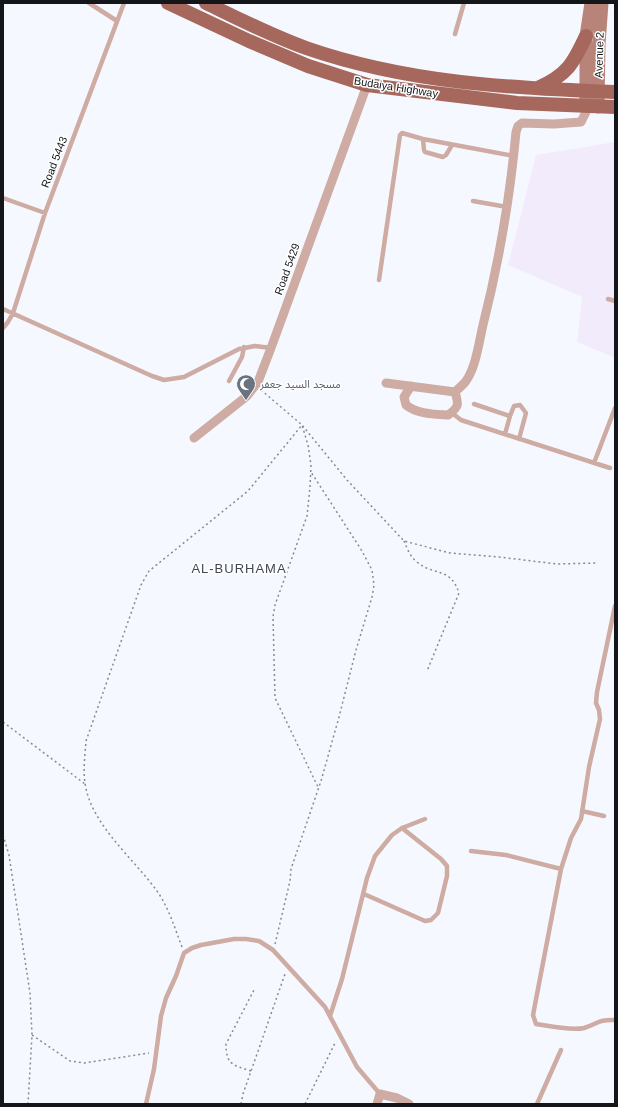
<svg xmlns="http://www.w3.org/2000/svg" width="618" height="1107" font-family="Arial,'Noto Sans Arabic',sans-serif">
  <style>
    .industrial { fill: #f2ebfc }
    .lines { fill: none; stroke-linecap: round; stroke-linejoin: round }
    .path { stroke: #878a8e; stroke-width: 1.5; stroke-dasharray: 2 3; stroke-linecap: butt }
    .service { stroke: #ceaba3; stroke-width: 4.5 }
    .minor { stroke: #ceaba3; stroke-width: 9 }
    .secondary { stroke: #b8847a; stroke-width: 13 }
    .primary { stroke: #a6685d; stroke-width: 14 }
    .labels { text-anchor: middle; stroke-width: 3; stroke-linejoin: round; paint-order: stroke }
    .street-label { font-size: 11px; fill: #141619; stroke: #fff }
    .worship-label { font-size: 11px; fill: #5b616d; stroke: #fff; text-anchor: start }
    .quarter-label { font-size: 13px; letter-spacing: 1px; fill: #42474f; stroke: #fff }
  </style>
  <rect width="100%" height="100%" fill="#f5f9ff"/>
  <path class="industrial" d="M615,142V358L577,342L582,297L508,265L536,155Z"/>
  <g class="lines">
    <path class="path" d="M261,390L302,425L308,445L311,465L310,487L307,516L275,605L273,617L275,698L318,787
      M404,541C407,548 410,557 417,562C435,577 450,566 459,593L427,671
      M3,722L85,784
      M3,835L9,855L30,993L32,1035L28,1104
      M275,944L290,881L291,869L321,781L339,717L356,650L372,597L374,585L372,570L362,551L311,472
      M182,947C175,929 170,911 159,894C136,860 91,826 85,783C83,770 85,755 86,741L141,585L149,571L248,491L302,425L347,480L404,541L450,553L499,557L557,564L597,563
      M32,1035L70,1061L84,1063L149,1053
      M251,1071C233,1065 226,1065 226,1044L255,988
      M241,1104L243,1094L285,974
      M305,1104L336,1041"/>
    <path class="service" d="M89,3L117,21
      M455,34L464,3
      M423,139L424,150L425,152L443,157L446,155L452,145
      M3,198L45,213
      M473,201L507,207
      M379,280L400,135L402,133L423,139L514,156
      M608,299L615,301
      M3,309L152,376L164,380L184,377L239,349L255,346L271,348
      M3,328L8,322L13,313L45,213L124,3
      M229,381L242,357L244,347
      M474,404L510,416L505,434
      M452,413L461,420L610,468
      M510,416L514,406L520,405L526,413L519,439
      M594,463L615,408
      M615,606L597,692L596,703L599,710L600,719L589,767L581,819L571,838L561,869L533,1015L536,1024C549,1026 571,1031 584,1028C597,1024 599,1019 615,1020
      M582,811L604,816
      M471,851L506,855L561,869
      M364,894L425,921L431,920L438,913L447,876V866L441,859L402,828
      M330,1016L342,979L367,878L375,856L392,835L402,828L425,819
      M146,1104L154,1069L161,1016L166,998L176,976L184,953L192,948L201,945L234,939H246L259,941L273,950L325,1007L357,1067L380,1094
      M537,1104L561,1050"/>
    <path class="minor" d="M386,383L455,392C459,388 463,385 466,381C476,367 479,342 483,325C499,262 510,197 516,132L518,126L522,123L554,124L581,122L586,112V106
      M411,386L404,397L406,405C417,414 434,414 448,415C459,407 459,405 455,392
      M194,438L247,396L258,382L271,348L367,85
      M377,1104L380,1094L397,1098L409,1104"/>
    <path class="secondary" d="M586,106V36L591,3
      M598,107L599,44L602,3"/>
    <path class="primary" d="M168,3L249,41L308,66L367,85L517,103L615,107
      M206,3C239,19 272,36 306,48C407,83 509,88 615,92
      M538,88C567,75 573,64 586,36"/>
  </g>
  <defs>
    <symbol id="mosque-pin" viewBox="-11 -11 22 30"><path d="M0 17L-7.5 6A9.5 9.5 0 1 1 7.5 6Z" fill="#6b7280" stroke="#fff"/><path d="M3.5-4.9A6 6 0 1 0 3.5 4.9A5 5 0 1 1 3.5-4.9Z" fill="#fff"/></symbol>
  </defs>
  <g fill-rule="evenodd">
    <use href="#mosque-pin" x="235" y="373" width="22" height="30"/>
  </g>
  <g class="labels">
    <g class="street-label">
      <text transform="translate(599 55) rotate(-88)" y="4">Avenue 2</text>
      <text transform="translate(396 87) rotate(9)" y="4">Budaiya Highway</text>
      <text transform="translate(54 162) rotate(-69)" y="4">Road 5443</text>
      <text transform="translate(287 269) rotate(-70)" y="4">Road 5429</text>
    </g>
    <g class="worship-label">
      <text x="260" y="388">مسجد السيد جعفر</text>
    </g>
    <g class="quarter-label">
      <text x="239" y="573">AL-BURHAMA</text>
    </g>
  </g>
  <rect width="618" height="1107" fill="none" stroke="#141619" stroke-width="8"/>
</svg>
